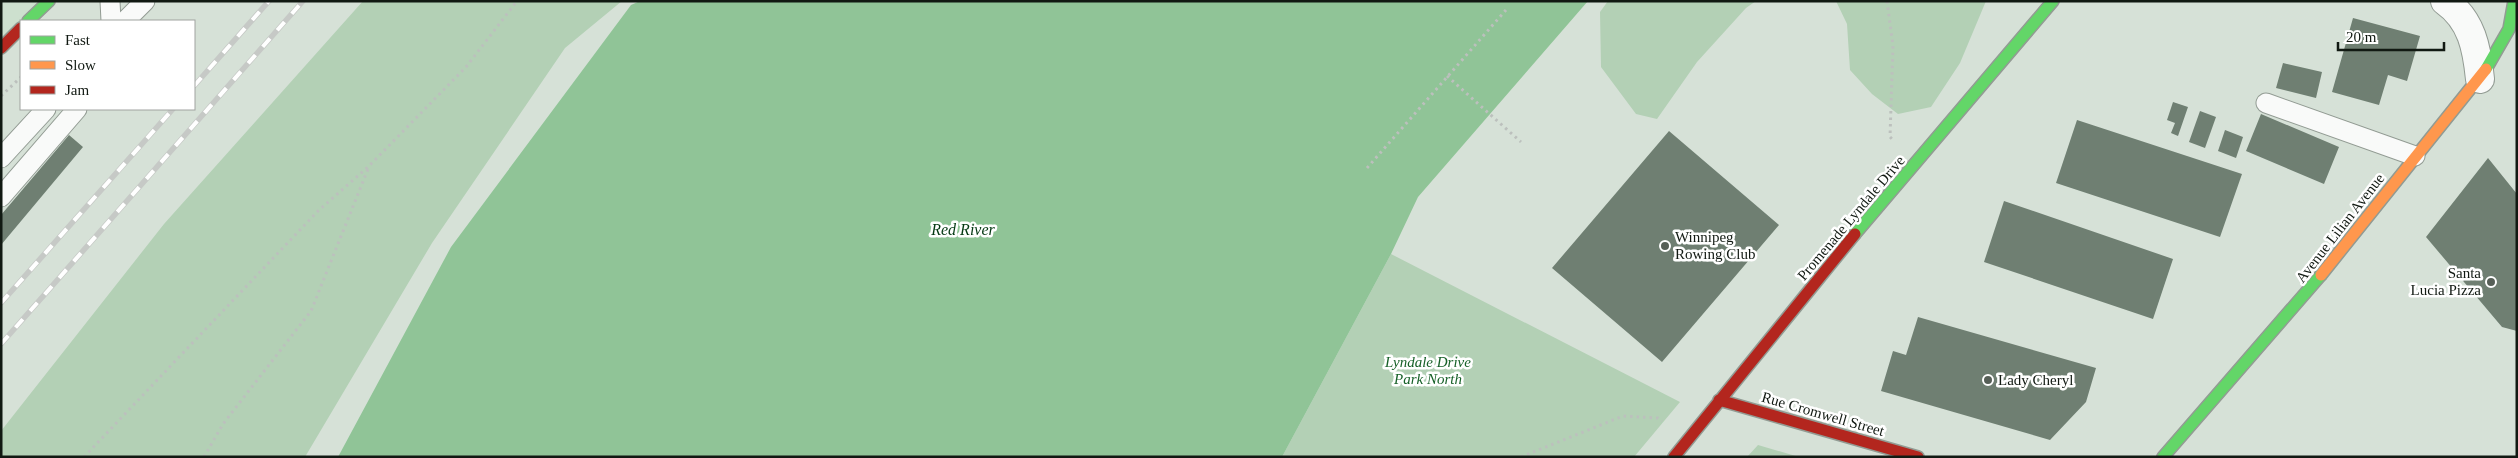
<svg xmlns="http://www.w3.org/2000/svg" width="2518" height="458" font-family="Georgia,serif">
  <style>
    .built { fill: #cde0ce }
    .green { fill: #b3d0b5 }
    .water { fill: #90c497 }
    .building { fill: #6f7f72 }
    .lines { fill: none; stroke-linecap: round; stroke-linejoin: round }
    .lane-casing { stroke: #929b93; stroke-width: 21 }
    .street-casing { stroke: #929b93; stroke-width: 30 }
    .fast-casing { stroke: #929b93; stroke-width: 14 }
    .slow-casing { stroke: #929b93; stroke-width: 14 }
    .jam-casing { stroke: #929b93; stroke-width: 14 }
    .path { stroke: #bcc0bd; stroke-width: 3; stroke-dasharray: 2.5 4; stroke-linecap: butt }
    .lane { stroke: #f9faf9; stroke-width: 19 }
    .street { stroke: #f9faf9; stroke-width: 28 }
    .fast { stroke: #63d668; stroke-width: 11 }
    .slow { stroke: #ff974d; stroke-width: 11 }
    .jam { stroke: #b3261e; stroke-width: 11 }
    .rail-casing { stroke: #c6c9c6; stroke-width: 5.5 }
    .rail { stroke: #fff; stroke-width: 4; stroke-dasharray: 11; stroke-linecap: butt }
    .poi-dot { fill: #565f57; stroke: #fff; stroke-width: 2 }
    .labels { text-anchor: middle; stroke-width: 5; stroke-linejoin: round; paint-order: stroke }
    .street-label { font-size: 15px; fill: #111912; stroke: #fff }
    .poi-label { font-size: 15px; fill: #111912; stroke: #fff; text-anchor: start }
    .park-label { font-size: 15px; font-style: italic; fill: #176128; stroke: #fff }
    .water-label { font-size: 16px; font-style: italic; fill: #043912; stroke: #fff }
  </style>
  <rect width="100%" height="100%" fill="#d6e1d7"/>
  <path class="built" d="M1,1H49L1,48Z"/>
  <path class="green" d="M363,1H622L565,48L432,243L305,457H1V431L164,224Z
    M1608,1H1756L1746,8L1697,62L1657,119L1636,114L1601,67L1600,12Z
    M1836,1H1986L1960,63L1931,107L1898,114L1872,94L1850,70L1847,24Z
    M1391,254L1680,402L1634,457H1282Z
    M1758,445L1799,457H1747Z"/>
  <path class="water" d="M640,1H1588L1418,197L1391,254L1282,457H338L451,247L631,5Z"/>
  <path class="building" d="M2353,18L2420,36L2407,81L2388,75L2379,105L2332,92Z
    M2283,63L2322,72L2316,98L2276,88Z
    M2173,102L2188,107L2178,136L2171,133L2175,123L2167,120Z
    M2200,111L2216,117L2205,148L2189,142Z
    M2261,114L2339,147L2324,184L2246,151Z
    M2077,120L2242,174L2220,237L2056,183Z
    M2225,130L2243,137L2236,158L2218,151Z
    M1669,131L1779,225L1662,362L1552,268Z
    M69,135L83,147L1,245V215Z
    M2488,158L2517,194V331L2502,327L2426,237Z
    M2004,201L2173,259L2153,319L1984,262Z
    M1918,317L2096,368L2086,402L2050,440L1881,391L1893,351L1906,355Z"/>
  <g class="lines">
    <defs>
      <path id="lane" d="M110,1L111,21
        M125,21L145,1
        M2266,103L2415,156
        M1,158L46,109
        M1,197L77,109"/>
      <path id="street" d="M2445,1C2472,20 2477,49 2480,79"/>
      <path id="fast" d="M28,21L49,1
        M2486,69L2509,29L2514,1
        M1855,234L2053,1
        M2163,457L2321,275"/>
      <path id="slow" d="M2321,275L2486,69"/>
      <path id="jam" d="M1,48L21,28
        M1719,400L1918,457
        M1674,457L1855,234"/>
    </defs>
    <use href="#lane" class="lane-casing"/>
    <use href="#street" class="street-casing"/>
    <use href="#fast" class="fast-casing"/>
    <use href="#slow" class="slow-casing"/>
    <use href="#jam" class="jam-casing"/>
    <path class="path" d="M1887,1L1893,46L1890,137L1894,141
      M1447,76L1521,142
      M1,96L21,77
      M1367,168L1506,10
      M84,457L318,211L368,167L466,67L517,1
      M204,457L223,424L311,311L368,169
      M1521,457L1623,416L1658,418L1662,421"/>
    <use href="#lane" class="lane"/>
    <use href="#street" class="street"/>
    <use href="#fast" class="fast"/>
    <use href="#slow" class="slow"/>
    <use href="#jam" class="jam"/>
    <defs>
      <path id="rail" d="M194,86L269,1
        M1,303L173,109
        M1,344L303,1"/>
    </defs>
    <use href="#rail" class="rail-casing"/>
    <use href="#rail" class="rail"/>
  </g>
  <g class="poi-dot">
    <circle cx="1665" cy="246" r="5"/>
    <circle cx="2491" cy="282" r="5"/>
    <circle cx="1988" cy="380" r="5"/>
  </g>
  <g class="labels">
    <g class="street-label">
      <text transform="translate(1851 218) rotate(-50)" y="5">Promenade Lyndale Drive</text>
      <text transform="translate(2340 228) rotate(-52)" y="5">Avenue Lilian Avenue</text>
      <text transform="translate(1823 414) rotate(16)" y="5">Rue Cromwell Street</text>
    </g>
    <g class="poi-label">
      <text x="1675" y="242">Winnipeg<tspan x="1675" dy="17">Rowing Club</tspan></text>
      <text x="2481" y="278" text-anchor="end">Santa<tspan x="2481" dy="17">Lucia Pizza</tspan></text>
      <text x="1998" y="385">Lady Cheryl</text>
    </g>
    <g class="park-label">
      <text x="1428" y="367">Lyndale Drive<tspan x="1428" dy="17">Park North</tspan></text>
    </g>
    <g class="water-label">
      <text x="963" y="235">Red River</text>
    </g>
  </g>
  <rect width="2518" height="458" fill="none" stroke="#111912" stroke-width="5"/>
  <rect x="20" y="20" width="175" height="90" fill="#ffffff" stroke="#a0a3a0"/>
  <rect x="30" y="36" width="25" height="8" fill="#63d668" stroke="#a0a3a0"/>
  <text x="65" y="45" font-size="15" fill="#111912">Fast</text>
  <rect x="30" y="61" width="25" height="8" fill="#ff974d" stroke="#a0a3a0"/>
  <text x="65" y="70" font-size="15" fill="#111912">Slow</text>
  <rect x="30" y="86" width="25" height="8" fill="#b3261e" stroke="#a0a3a0"/>
  <text x="65" y="95" font-size="15" fill="#111912">Jam</text>
  <path d="M2338 42v8h106v-8" fill="none" stroke="#111912" stroke-width="2.5"/>
  <text x="2346" y="42" font-size="15" fill="#111912" stroke="#ffffff" stroke-width="4" paint-order="stroke">20 m</text>
</svg>
